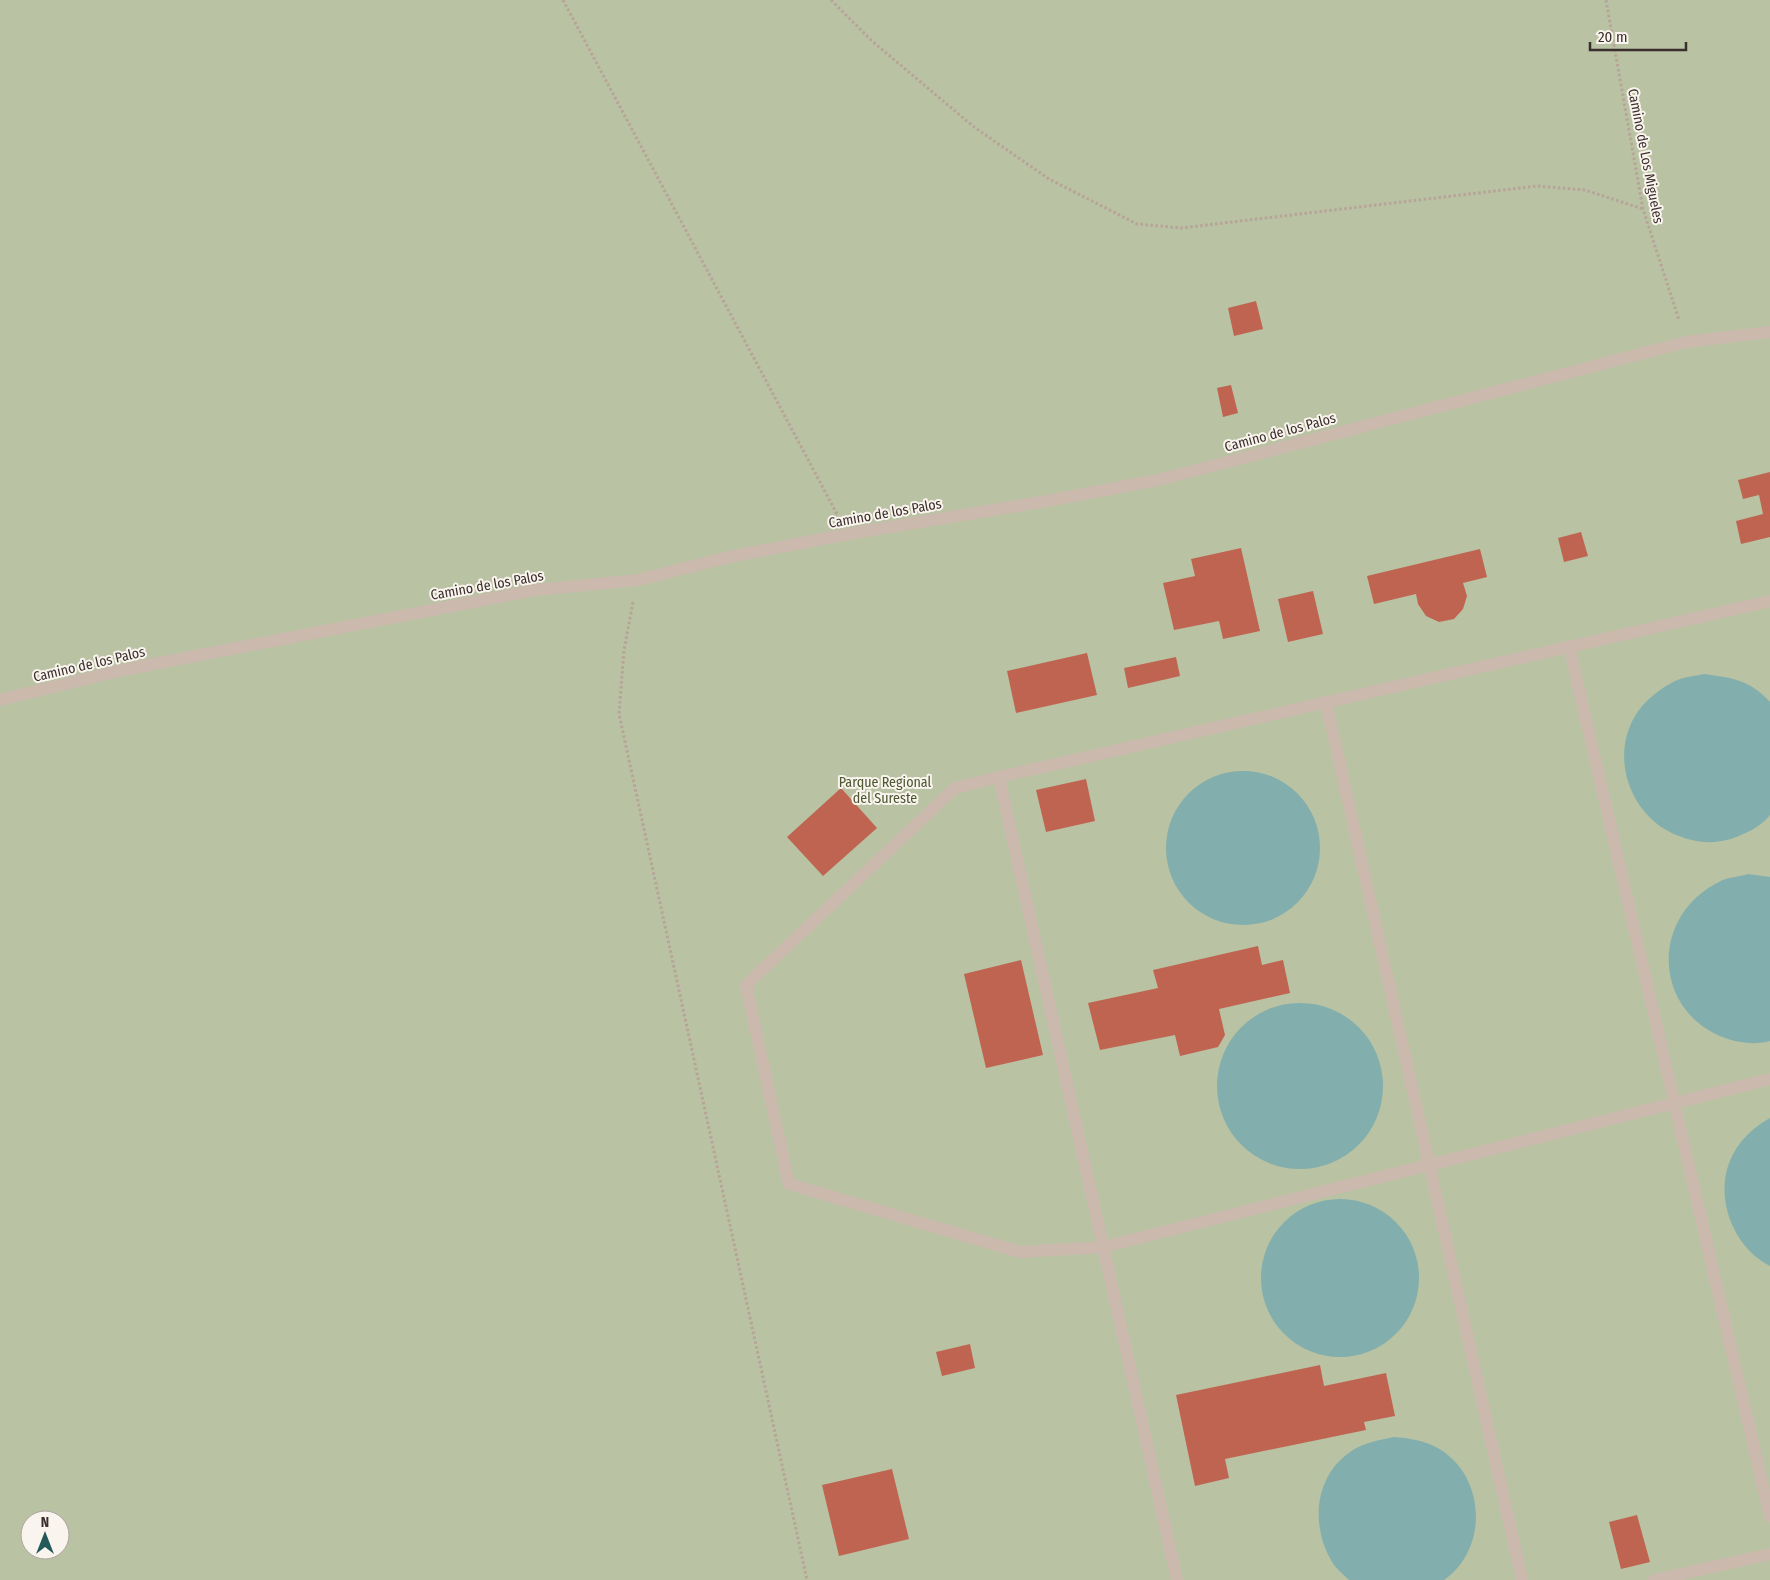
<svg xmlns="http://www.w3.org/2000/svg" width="1770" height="1580" font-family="'Fira Sans Condensed',sans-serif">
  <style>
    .green { fill: #b9c2a2; fill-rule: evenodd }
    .water { fill: #82afad }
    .building { fill: #c06452 }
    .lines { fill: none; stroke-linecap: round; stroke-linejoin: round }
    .path { stroke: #b7a398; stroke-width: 3; stroke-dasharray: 2.5 2.5; stroke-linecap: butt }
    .service { stroke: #cbb9ae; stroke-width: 12 }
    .minor { stroke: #cbb9ae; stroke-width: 12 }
    .labels { text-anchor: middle; stroke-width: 4; stroke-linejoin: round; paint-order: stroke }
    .street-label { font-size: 14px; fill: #3a2f2c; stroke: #faf4ee }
    .park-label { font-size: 14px; fill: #4c5731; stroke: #faf4ee }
  </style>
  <rect width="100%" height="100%" fill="#f3e9e2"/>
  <path class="green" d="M0,0H1770V1580H0ZM30,1520H60V1550H30Z"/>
  <path class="water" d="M1704,674C1733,678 1750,680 1770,702V815C1761,827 1745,834 1731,839C1713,844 1696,843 1679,836C1632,819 1609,760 1635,716C1644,701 1659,689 1675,681C1683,677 1695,676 1704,674Z
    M1166 848a77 77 0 1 1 154 0a77 77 0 1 1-154 0Z
    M1748,874L1770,877V1041C1756,1045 1739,1043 1725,1038C1652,1011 1650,916 1719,882C1727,877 1739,877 1748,874Z
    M1217 1086a83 83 0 1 1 166 0a83 83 0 1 1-166 0Z
    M1770,1118V1266C1729,1245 1711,1188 1736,1149C1745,1135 1756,1126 1770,1118Z
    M1261 1278a79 79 0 1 1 158 0a79 79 0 1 1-158 0Z
    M1394,1437C1408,1438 1421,1440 1434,1446C1486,1472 1490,1548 1444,1580H1349C1343,1574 1335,1568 1331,1560C1310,1523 1315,1474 1353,1450C1366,1442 1380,1440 1394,1437Z"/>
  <path class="building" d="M1256,301L1263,329L1234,336L1228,308Z
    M1231,385L1238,413L1223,417L1217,388Z
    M1770,472V537L1741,544L1736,521L1763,514L1759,495L1743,499L1738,480Z
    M1581,532L1588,556L1564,562L1558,538Z
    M1241,548L1260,631L1223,639L1219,621L1174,630L1163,583L1195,576L1191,559Z
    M1480,549L1487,577L1463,583L1467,596L1463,609L1454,619L1439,622L1426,616L1418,604L1416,594L1374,604L1367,576Z
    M1313,591L1323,634L1288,642L1278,599Z
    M1087,653L1097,695L1016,713L1007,671Z
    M1176,657L1180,676L1128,688L1124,668Z
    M1086,779L1095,821L1046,832L1036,790Z
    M841,788L877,828L823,876L787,837Z
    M1258,946L1262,965L1283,960L1290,993L1219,1009L1225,1035L1218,1047L1180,1056L1175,1035L1100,1050L1088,1003L1158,988L1153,970Z
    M1021,960L1043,1055L986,1068L964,974Z
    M970,1344L975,1368L942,1376L936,1352Z
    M1320,1365L1324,1386L1386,1373L1395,1416L1364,1422L1366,1430L1225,1459L1229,1478L1195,1486L1176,1395Z
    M892,1469L909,1539L839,1556L822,1485Z
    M1637,1515L1650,1562L1621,1569L1609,1522Z"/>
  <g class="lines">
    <path class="path" d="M563,0L837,514
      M831,0L872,41L974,127L1049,179L1137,224L1181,228L1537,186L1585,190L1643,209
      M1606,0L1643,209L1679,320
      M633,602L624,650L619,714L807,1580"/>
    <path class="service" d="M1569,646L1770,1517
      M1326,702L1522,1580
      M999,777L955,788L746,985L789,1184L1020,1252L1103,1247L1770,1079
      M1177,1580L999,777L1770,601
      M1654,1580L1770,1554"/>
    <path class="minor" d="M0,700L118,671L535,590L638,580L729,557L848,534L1041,502L1158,480L1686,342L1770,332"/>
  </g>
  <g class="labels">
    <g class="street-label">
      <text transform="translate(1646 156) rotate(79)" y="5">Camino de Los Migueles</text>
      <text transform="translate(1280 432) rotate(-15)" y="5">Camino de los Palos</text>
      <text transform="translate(885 513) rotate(-10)" y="5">Camino de los Palos</text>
      <text transform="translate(487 585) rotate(-10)" y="5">Camino de los Palos</text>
      <text transform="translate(89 664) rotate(-13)" y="5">Camino de los Palos</text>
    </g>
    <g class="park-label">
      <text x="885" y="787">Parque Regional<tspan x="885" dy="16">del Sureste</tspan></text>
    </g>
  </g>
  <g transform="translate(45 1535)"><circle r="24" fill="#faf4ee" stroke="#ada5a0"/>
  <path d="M0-4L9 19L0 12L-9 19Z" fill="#235a59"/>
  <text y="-8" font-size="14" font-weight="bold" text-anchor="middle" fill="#3a2f2c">N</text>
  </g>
  <path d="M1590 42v8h96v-8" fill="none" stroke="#3a2f2c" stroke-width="2.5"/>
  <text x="1598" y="42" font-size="15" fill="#3a2f2c" stroke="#faf4ee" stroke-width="4" paint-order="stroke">20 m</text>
</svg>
